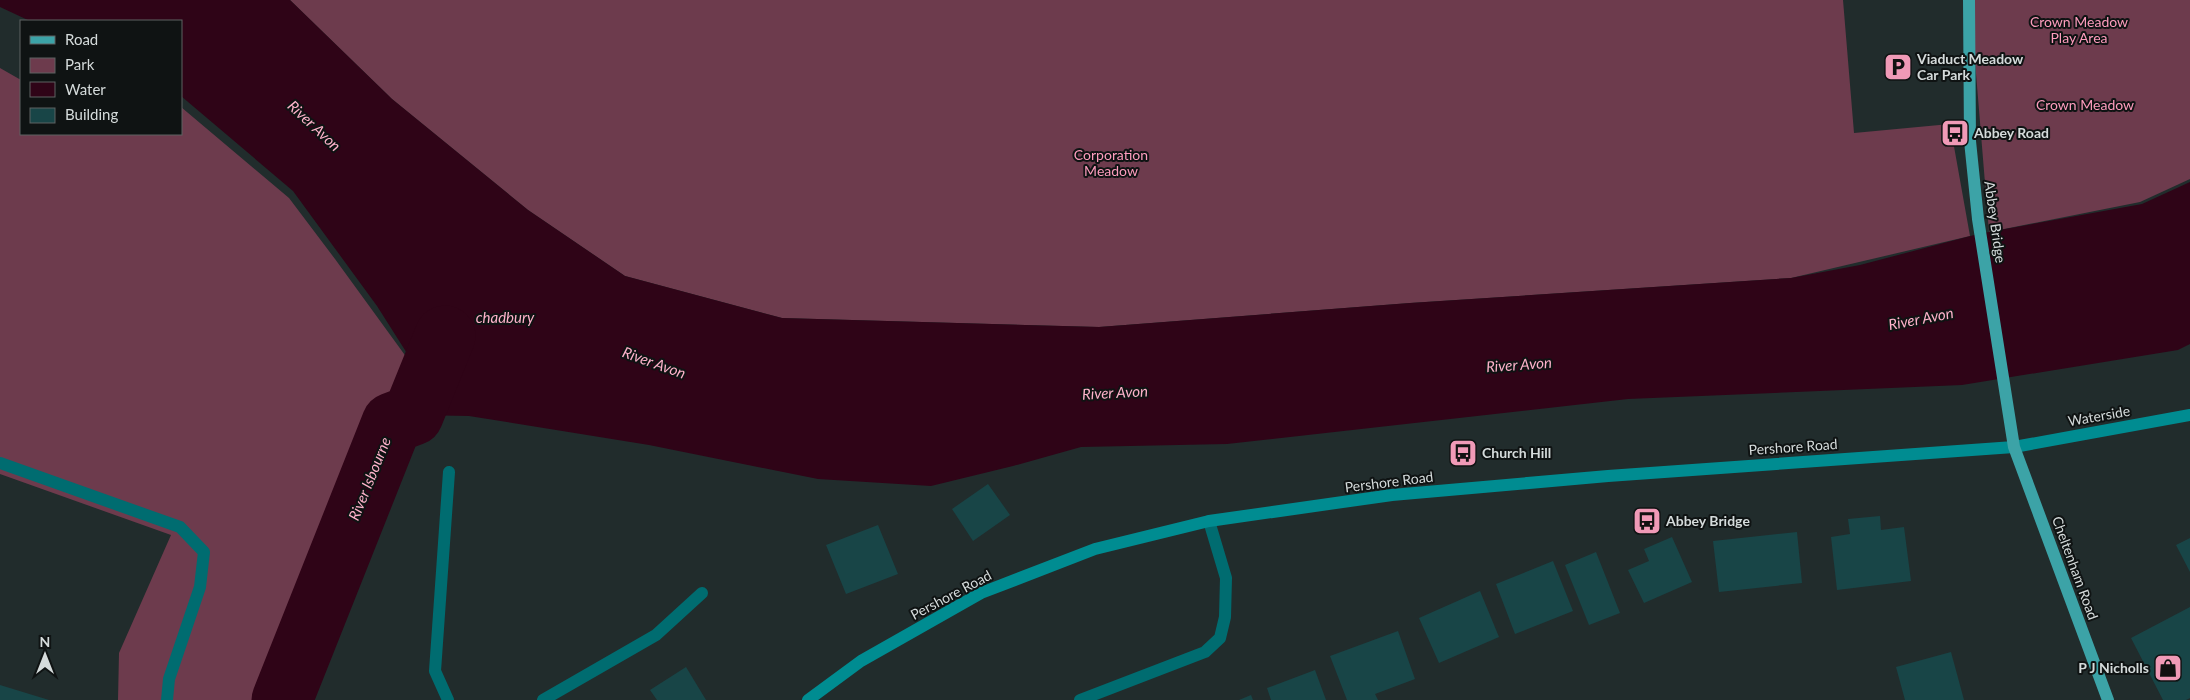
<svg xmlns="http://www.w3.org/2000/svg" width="2190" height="700" font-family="Lato,sans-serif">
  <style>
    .green { fill: #6d3b4d }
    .water { fill: #2f0417 }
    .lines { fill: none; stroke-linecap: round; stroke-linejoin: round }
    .river { stroke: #2f0417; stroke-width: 61 }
    .building { fill: #184547 }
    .lane { stroke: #006c70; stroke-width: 12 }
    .street { stroke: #006c70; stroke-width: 12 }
    .secondary { stroke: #008c91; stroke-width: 12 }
    .primary { stroke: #3ca3a7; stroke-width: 12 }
    .labels { text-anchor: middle; stroke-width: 4; stroke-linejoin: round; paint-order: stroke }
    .park-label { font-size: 14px; fill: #fd9cbd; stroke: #0f1313 }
    .poi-label { font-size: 14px; font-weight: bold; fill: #d5dbdb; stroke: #0f1313; text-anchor: start }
    .street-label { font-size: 14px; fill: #d5dbdb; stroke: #0f1313 }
    .water-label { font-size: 15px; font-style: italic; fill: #fdb2ca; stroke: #0f1313 }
  </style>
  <rect width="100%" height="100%" fill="#212c2c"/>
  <path class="green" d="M290,0H1843L1854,133L1950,124L1970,236L1791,278L1410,303L1099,327L782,318L625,276L528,210L392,99Z
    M1970,0H2190V179L2140,202L1989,232Z
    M0,68L21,80V134H181V107L289,198L335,259L407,358L413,415L392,423L282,700H118L119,653L171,535L0,474Z"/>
  <path class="water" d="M0,0H290L392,99L528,210L625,276L782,318L1099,327L1410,303L1791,278L1860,265L1978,234L2142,204L2190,182V344L2178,350L1962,385L1628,399L1227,444L1081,447L1013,466L931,486L818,479L649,445L469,416L413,415L410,358L377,306L293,191L181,96V21H30L0,7Z"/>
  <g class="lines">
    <path class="river" d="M282,700L392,423L413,415L445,336"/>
  </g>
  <path class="building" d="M988,484L1010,515L973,541L952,509Z
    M1880,516L1881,530L1904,527L1911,581L1837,590L1831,537L1850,534L1848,519Z
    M878,525L898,574L846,594L826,545Z
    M1797,532L1802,583L1719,592L1713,541Z
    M1672,537L1692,582L1644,603L1628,570L1649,561L1644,549Z
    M2190,538V572L2176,545Z
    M1596,552L1620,613L1589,625L1565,565Z
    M1553,561L1573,611L1515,634L1496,584Z
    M1480,591L1499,637L1439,663L1419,618Z
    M2190,607V698L2186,700H2163L2131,638Z
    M1398,631L1415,679L1375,694L1378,700H1347L1330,656Z
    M1951,652L1964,700H1905L1896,667Z
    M686,667L706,700H657L650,690Z
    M1315,670L1326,700H1271L1267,688Z
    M0,685L49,700H0Z
    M1251,695L1253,700H1239Z"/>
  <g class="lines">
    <path class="lane" d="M0,463L180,527L204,552L200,587L169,679L167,700
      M448,700L435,671L449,472
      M543,700L656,635L702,593"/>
    <path class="street" d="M1080,700L1205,652L1220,638L1225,617L1226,578L1209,521"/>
    <path class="secondary" d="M808,700L861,661L981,593L1095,549L1209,521L1392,495L1608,476L2014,447L2190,415"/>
    <path class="primary" d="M1969,0L1970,141L1978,219L2014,447L2108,700"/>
  </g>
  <defs>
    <symbol id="parking-square" viewBox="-11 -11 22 22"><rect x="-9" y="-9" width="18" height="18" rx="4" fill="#f09ab7" stroke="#0f1313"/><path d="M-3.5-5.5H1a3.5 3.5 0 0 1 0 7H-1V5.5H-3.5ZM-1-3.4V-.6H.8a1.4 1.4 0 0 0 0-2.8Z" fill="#111"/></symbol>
    <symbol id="bus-square" viewBox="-11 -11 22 22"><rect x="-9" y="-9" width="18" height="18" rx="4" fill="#f09ab7" stroke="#0f1313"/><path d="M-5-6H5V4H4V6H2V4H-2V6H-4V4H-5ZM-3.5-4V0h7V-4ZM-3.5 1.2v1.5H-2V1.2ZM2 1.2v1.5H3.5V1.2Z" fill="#111"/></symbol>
    <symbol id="shop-square" viewBox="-11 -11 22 22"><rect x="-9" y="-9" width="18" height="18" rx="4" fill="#f09ab7" stroke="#0f1313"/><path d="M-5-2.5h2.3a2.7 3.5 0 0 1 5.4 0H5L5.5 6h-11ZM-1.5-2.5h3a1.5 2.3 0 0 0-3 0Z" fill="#111"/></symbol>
  </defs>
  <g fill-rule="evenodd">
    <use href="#parking-square" x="1882" y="51" width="32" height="32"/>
    <use href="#bus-square" x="1939" y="117" width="32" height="32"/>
    <use href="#bus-square" x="1447" y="437" width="32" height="32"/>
    <use href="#bus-square" x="1631" y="505" width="32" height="32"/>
    <use href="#shop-square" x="2152" y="652" width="32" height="32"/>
  </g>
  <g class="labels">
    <g class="park-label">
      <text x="2079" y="27">Crown Meadow<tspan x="2079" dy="16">Play Area</tspan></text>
      <text x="2085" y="110">Crown Meadow</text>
      <text x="1111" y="160">Corporation<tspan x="1111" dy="16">Meadow</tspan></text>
    </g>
    <g class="poi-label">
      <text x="1917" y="64">Viaduct Meadow<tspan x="1917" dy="16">Car Park</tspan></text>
      <text x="1974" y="138">Abbey Road</text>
      <text x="1482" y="458">Church Hill</text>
      <text x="1666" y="526">Abbey Bridge</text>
      <text x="2149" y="673" text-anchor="end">P J Nicholls</text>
    </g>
    <g class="street-label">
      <text transform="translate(1995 222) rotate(82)" y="5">Abbey Bridge</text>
      <text transform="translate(2099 416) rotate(-10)" y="5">Waterside</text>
      <text transform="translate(1793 447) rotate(-4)" y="5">Pershore Road</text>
      <text transform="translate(1389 482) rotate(-7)" y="5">Pershore Road</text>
      <text transform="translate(2075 568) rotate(70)" y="5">Cheltenham Road</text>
      <text transform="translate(951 595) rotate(-28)" y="5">Pershore Road</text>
    </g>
    <g class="water-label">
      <text transform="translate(314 126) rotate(43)" y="5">River Avon</text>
      <text x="505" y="323">chadbury</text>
      <text transform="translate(1921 319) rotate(-11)" y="5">River Avon</text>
      <text transform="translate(654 363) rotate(20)" y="5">River Avon</text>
      <text transform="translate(1519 365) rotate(-4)" y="5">River Avon</text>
      <text transform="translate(1115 393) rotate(-3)" y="5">River Avon</text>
      <text transform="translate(370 479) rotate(-68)" y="5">River Isbourne</text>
    </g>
  </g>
  <rect x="20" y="20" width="162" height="115" fill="#0f1313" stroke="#5e6363"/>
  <rect x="30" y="36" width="25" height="8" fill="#3ca3a7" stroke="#5e6363"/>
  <text x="65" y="45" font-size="15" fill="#d5dbdb">Road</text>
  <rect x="30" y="58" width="25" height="15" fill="#6d3b4d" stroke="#5e6363"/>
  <text x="65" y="70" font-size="15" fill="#d5dbdb">Park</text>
  <rect x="30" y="82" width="25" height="15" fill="#2f0417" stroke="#5e6363"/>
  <text x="65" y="95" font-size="15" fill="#d5dbdb">Water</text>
  <rect x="30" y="108" width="25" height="15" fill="#184547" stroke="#5e6363"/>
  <text x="65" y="120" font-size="15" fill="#d5dbdb">Building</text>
  <g transform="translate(45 655)" stroke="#0f1313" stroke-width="4" paint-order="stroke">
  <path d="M0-4L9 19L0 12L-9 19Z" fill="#d5dbdb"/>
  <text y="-8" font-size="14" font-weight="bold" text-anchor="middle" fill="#d5dbdb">N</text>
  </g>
</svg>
